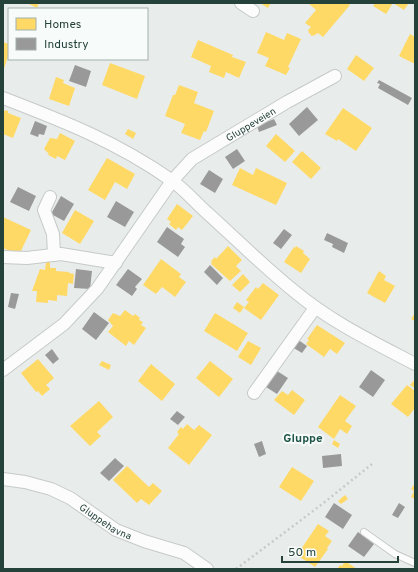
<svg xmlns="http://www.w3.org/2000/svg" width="418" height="572" font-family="Overpass,sans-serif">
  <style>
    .homes { fill: #ffd966 }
    .industry { fill: #999 }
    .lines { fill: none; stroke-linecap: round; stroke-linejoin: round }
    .lane-casing { stroke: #c5cac8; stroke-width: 8 }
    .street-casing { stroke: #c5cac8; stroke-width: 14 }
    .path { stroke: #c3ccca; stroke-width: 2.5; stroke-dasharray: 2 3; stroke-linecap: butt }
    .lane { stroke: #fcfcfc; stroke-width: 6 }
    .street { stroke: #fcfcfc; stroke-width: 12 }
    .labels { text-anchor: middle; stroke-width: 4; stroke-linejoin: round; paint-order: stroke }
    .street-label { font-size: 10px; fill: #24423a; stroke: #f7fbf9 }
    .quarter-label { font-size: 12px; font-weight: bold; fill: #1f5548; stroke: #f7fbf9 }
  </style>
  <rect width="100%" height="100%" fill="#e8edeb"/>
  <path class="homes" d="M27,3H39L37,8Z
    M260,3H271L268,8Z
    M308,3H347L350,5L323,37L318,33L315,35L312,36L309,33L308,30L311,27L305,23L316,10Z
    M375,3H409L404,10L393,3L386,14L373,6Z
    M266,32L284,40L287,33L301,39L288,67L290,68L286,75L265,66L269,58L257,53Z
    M410,34L415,37V64L399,56Z
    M198,40L233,55L232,57L246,62L239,78L226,72L224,78L209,72L211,66L191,57Z
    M3,42L9,44V53L3,72Z
    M356,55L374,68L364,81L347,69Z
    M110,63L145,76L137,99L102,85Z
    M56,77L64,80L63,83L75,88L69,106L49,99Z
    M179,85L198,92L194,103L214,111L206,132L204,131L200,140L181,133L185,124L165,116L173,95H175Z
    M343,108L372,128L356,151L338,139L337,141L325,134Z
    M5,110L8,111V113L21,118L13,138L3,134V111H5Z
    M128,129L136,133L133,139L125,134Z
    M60,133L75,141L65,160L57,156L56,159L48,155L49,154L44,149L50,138L57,139Z
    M276,134L295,151L285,162L266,146Z
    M302,151L321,168L311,179L292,162Z
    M107,158L135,174L127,189L115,182L105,200L88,190Z
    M240,168L253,175L256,168L287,183L276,205L232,185Z
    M177,204L193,216L182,230L178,227L176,230L169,224L171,222L167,219Z
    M75,210L94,221L80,244L62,233Z
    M3,217L31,230L19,255L3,248Z
    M228,246L242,260L236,266L241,271L230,281L211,264L212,262L211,261L215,257L216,259Z
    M296,246L304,251L303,253L310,259L301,273L284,262L294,247L295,248Z
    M161,259L181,274L179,277L186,282L175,297L162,287L156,294L143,285Z
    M46,262H50V268H56V271L69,272V273L74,274L73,284L68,283L67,296L57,295V301L48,300V303L36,302L37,291H32L40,269L45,270Z
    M379,271L386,276L384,280L395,286L385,303L367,293Z
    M243,274L250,282L240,292L232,285Z
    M263,283L279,295L261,320L244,308L249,302L246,300L256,287L258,289Z
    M237,302L244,307L240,313L233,308Z
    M125,310L133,316L135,314L140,318L139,320L143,322L141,325L146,328L134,345L129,341L126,346L108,332L113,326L108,320L113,313L120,316Z
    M215,313L248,333L237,351L204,331Z
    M415,313V321L411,319Z
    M317,325L345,343L337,354L330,349L324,357L306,344L309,340L307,339Z
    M248,341L261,348L251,365L238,357Z
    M38,359L54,378L46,385L50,389L42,396L38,391L36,392L21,373Z
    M102,361L111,365L109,370L99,365Z
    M210,361L233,379L219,397L196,378Z
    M151,364L175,384L162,401L138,381Z
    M415,379V388L410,385Z
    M407,385L415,391V408L408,417L391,404Z
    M292,390L305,400L294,415L274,400L282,391L288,395Z
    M340,395L356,406L345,421L352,426L347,434L340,429L334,439L318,427Z
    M99,401L113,417L97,432L101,436L90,446L70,426Z
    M187,424L194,430L199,425L212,435L189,465L168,448L179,434L177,432L181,427L183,429Z
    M334,440L340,444L338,448L332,444Z
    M127,466L149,487L153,483L162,491L149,505L141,499L137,503L113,480Z
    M292,467L314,481L301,501L279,487Z
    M415,483V499L411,497L414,491L411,489Z
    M345,495L348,499L341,504L338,501Z
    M318,524L329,531L325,536L332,541L327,548L328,549L315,567L297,555Z
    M345,561L357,569H337L340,565L342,566Z"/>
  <path class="industry" d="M75,65L91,71L86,87L69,81Z
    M379,80L412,98L408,105L378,88L380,84L377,83Z
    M307,107L318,120L299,136L289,124Z
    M274,119L277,125L259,132L257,126Z
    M35,121L47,126L44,135L39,134L38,137L30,134Z
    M237,149L245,161L233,169L225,157Z
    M209,170L223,179L215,193L200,184Z
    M18,187L36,196L29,211L10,202Z
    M61,196L74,204L64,221L51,214Z
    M116,201L134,212L125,227L107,217Z
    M167,227L184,239L181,244L185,247L178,257L157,242Z
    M284,229L292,235L281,249L273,243Z
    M327,233L348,243L344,253L332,247L333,244L324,240Z
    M210,265L223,278L217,285L204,272Z
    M76,269L92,271L90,289L74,288Z
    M128,269L142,279L135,287L137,289L132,296L116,285Z
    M11,293L19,294L15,309L8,307Z
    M94,312L109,323L96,340L82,329Z
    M297,339L307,346L302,353L292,347Z
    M52,349L59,359L53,364L45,355Z
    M371,370L385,380L373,397L359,387Z
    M277,371L288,378L277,394L266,387Z
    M177,411L185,417L178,425L170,419Z
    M262,441L266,454L259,457L254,444Z
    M341,454L342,466L323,468L322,456Z
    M115,458L124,466L109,481L100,473Z
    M334,503L352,515L343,529L325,517Z
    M399,503L405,507L398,518L392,515Z
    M358,532L374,544L364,557L348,546Z"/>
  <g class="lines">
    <defs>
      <path id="lane" d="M364,532L395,554L415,563"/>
      <g id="street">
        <path d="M241,3L253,11"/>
        <path d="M3,98C63,121 117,142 171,180C183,188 193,200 204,210C234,237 263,266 294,291C331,322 373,342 415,364"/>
        <path d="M50,197L44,210L53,234L54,255"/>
        <path d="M3,257L27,258L61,254L116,263"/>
        <path id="s1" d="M3,370L64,324L97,289L172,181L192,159L287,102L335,76"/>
        <path d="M254,393L315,308"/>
        <path id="s2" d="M3,479L25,482L51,489L70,498L116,530L144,541L184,553L207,569"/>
      </g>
    </defs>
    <use href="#lane" class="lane-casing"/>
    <use href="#street" class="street-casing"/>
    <path class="path" d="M236,569L321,505L372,464"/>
    <use href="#lane" class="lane"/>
    <use href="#street" class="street"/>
  </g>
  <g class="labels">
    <g class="street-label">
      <text dy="4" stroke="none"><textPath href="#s1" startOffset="354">Gluppeveien</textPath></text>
      <text dy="4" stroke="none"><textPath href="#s2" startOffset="113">Gluppehavna</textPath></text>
    </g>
    <g class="quarter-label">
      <text x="303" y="442">Gluppe</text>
    </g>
  </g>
  <rect width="418" height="572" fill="none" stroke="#24423a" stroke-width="8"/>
  <rect x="8" y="8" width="140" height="52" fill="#f7fbf9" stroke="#a3b1ad"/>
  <rect x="16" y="18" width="20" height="12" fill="#ffd966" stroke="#a3b1ad"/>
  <text x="44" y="28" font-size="12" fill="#24423a">Homes</text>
  <rect x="16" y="38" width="20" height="12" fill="#999999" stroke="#a3b1ad"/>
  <text x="44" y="48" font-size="12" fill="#24423a">Industry</text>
  <path d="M282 556v6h116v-6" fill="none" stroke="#24423a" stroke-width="2"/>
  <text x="288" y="556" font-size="12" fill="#24423a" stroke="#f7fbf9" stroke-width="3" paint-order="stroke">50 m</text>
</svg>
